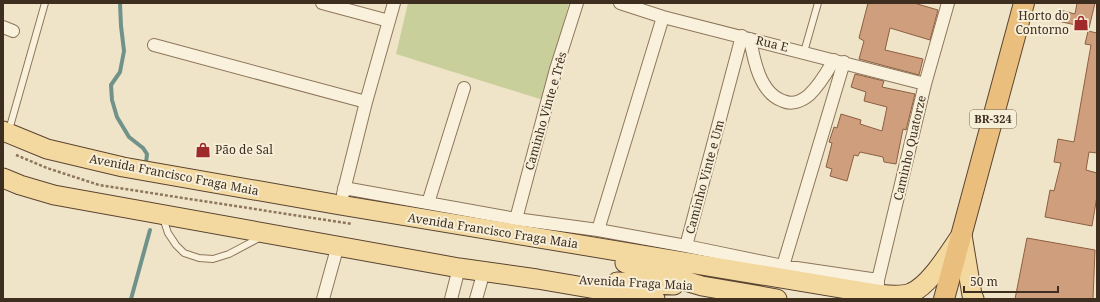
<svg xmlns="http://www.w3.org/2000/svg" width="1100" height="302" font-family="'Noto Serif',serif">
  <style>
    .green { fill: #c9cf9b }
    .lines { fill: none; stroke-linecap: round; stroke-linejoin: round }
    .stream { stroke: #6f938a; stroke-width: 4 }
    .building { fill: #cf9f7d; stroke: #8d5f41 }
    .service-casing { stroke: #8d765c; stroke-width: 8 }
    .minor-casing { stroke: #8d765c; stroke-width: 14 }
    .primary-casing { stroke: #5b4430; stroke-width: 21 }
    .trunk-casing { stroke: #5b4430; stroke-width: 22 }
    .path { stroke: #8d765c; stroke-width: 2.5; stroke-dasharray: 3 2; stroke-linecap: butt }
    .service { stroke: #faf1dc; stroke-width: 6 }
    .minor { stroke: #faf1dc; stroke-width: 12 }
    .primary { stroke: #f3d9a0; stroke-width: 19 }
    .trunk { stroke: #eabe7c; stroke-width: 20 }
    .labels { text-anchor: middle; stroke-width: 4; stroke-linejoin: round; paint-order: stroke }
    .shield { fill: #f7eed8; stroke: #756857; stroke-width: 1 }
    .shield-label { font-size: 11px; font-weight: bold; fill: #3d2e20 }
    .poi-label { font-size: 12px; fill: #3d2e20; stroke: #f7eed8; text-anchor: end }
    .street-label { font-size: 12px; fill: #3d2e20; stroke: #f7eed8 }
  </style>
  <rect width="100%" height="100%" fill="#f0e4c8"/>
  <path class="green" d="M408,3H569L543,100L396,54Z"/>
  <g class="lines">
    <path class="stream" d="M120,3L121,26L124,51L120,72L111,85L112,100L117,117L129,137L143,148L147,154L146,163
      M131,299L150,230"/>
  </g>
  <path class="building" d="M868,3H914L938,10L930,40L890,28L885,50L923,59L919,75L859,59L864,41L859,38Z
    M1077,3H1095L1089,28L1058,21L1060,10L1075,14Z
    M1088,31L1097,33V153L1089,152L1086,170L1097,173V196L1092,226L1045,217L1050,190L1054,191L1061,163L1054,162L1058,139L1074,142L1091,45L1085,44Z
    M855,74L884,81L882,87L915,94L906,130L903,129L896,164L884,162L883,157L860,152L858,156L854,155L847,181L830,176L832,169L826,167L832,143L829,142L834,127L837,128L841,114L861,120L860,124L882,131L887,107L864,101L866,92L851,87Z
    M1027,238L1095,250L1093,299H1015Z"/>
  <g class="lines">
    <defs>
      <path id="service" d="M804,52L818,3
        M9,130L45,3
        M163,218L168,233L176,245L184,253L199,258L213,259L229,254L261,237"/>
      <path id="minor" d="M322,3L389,21
        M620,3L663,17L925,84
        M3,27L13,31
        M742,36L686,246L783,266L878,280
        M750,39C754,61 760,93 783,101C792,105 802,101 809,95C820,85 827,72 834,60
        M154,45L366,102
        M344,188L516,219L598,230L686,246
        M343,194L366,102L394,3
        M428,203L464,88
        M516,219L556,69L577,3
        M598,230L663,17
        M783,266L844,62
        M878,287V280L925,84L948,3
        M323,299L338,245
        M451,299L459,268
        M476,299L484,271"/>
      <path id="primary" d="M3,131L47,149L123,167L340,205L877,294C888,295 900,297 911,293C930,285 948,254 960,237
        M3,178L20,185L54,195L459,268L537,279L655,299
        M962,235L972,295L974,299
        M625,263L702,286L777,299
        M617,282L674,285"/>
      <path id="trunk" d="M944,299L1024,3"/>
    </defs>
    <use href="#service" class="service-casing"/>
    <use href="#minor" class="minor-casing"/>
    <use href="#primary" class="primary-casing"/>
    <use href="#trunk" class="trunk-casing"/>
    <path class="path" d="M16,155L47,168L99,185L352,224"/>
    <use href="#service" class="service"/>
    <use href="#minor" class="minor"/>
    <use href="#primary" class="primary"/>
    <use href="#trunk" class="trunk"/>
  </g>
  <defs>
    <symbol id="shop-bare" viewBox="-9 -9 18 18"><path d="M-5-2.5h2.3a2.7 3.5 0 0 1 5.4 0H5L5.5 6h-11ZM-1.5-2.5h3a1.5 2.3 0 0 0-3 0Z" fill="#9e2a2b" stroke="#f7eed8" stroke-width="2.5" paint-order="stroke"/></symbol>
  </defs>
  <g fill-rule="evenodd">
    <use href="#shop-bare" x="1070" y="12" width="22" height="22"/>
    <use href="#shop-bare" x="192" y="139" width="22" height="22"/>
  </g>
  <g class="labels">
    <rect class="shield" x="970" y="110" width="46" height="18" rx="3"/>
    <g class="shield-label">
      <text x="993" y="123">BR-324</text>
    </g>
    <g class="poi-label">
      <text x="1069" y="20">Horto do<tspan x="1069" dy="14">Contorno</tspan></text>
      <text x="215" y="154" text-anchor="start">Pão de Sal</text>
    </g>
    <g class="street-label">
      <text transform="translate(772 44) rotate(14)" y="4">Rua E</text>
      <text transform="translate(546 111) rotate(-74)" y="4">Caminho Vinte e Três</text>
      <text transform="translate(910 148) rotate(-77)" y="4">Caminho Quatorze</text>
      <text transform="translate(174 175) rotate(11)" y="4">Avenida Francisco Fraga Maia</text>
      <text transform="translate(705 177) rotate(-75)" y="4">Caminho Vinte e Um</text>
      <text transform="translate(493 231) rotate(9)" y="4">Avenida Francisco Fraga Maia</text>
      <text transform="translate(636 283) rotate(3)" y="4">Avenida Fraga Maia</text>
    </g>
  </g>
  <rect width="1100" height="302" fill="none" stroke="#3d2e20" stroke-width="8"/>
  <path d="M964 286v6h94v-6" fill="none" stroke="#3d2e20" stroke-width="2"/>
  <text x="970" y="286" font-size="12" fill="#3d2e20" stroke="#f7eed8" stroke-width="3" paint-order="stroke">50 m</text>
</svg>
